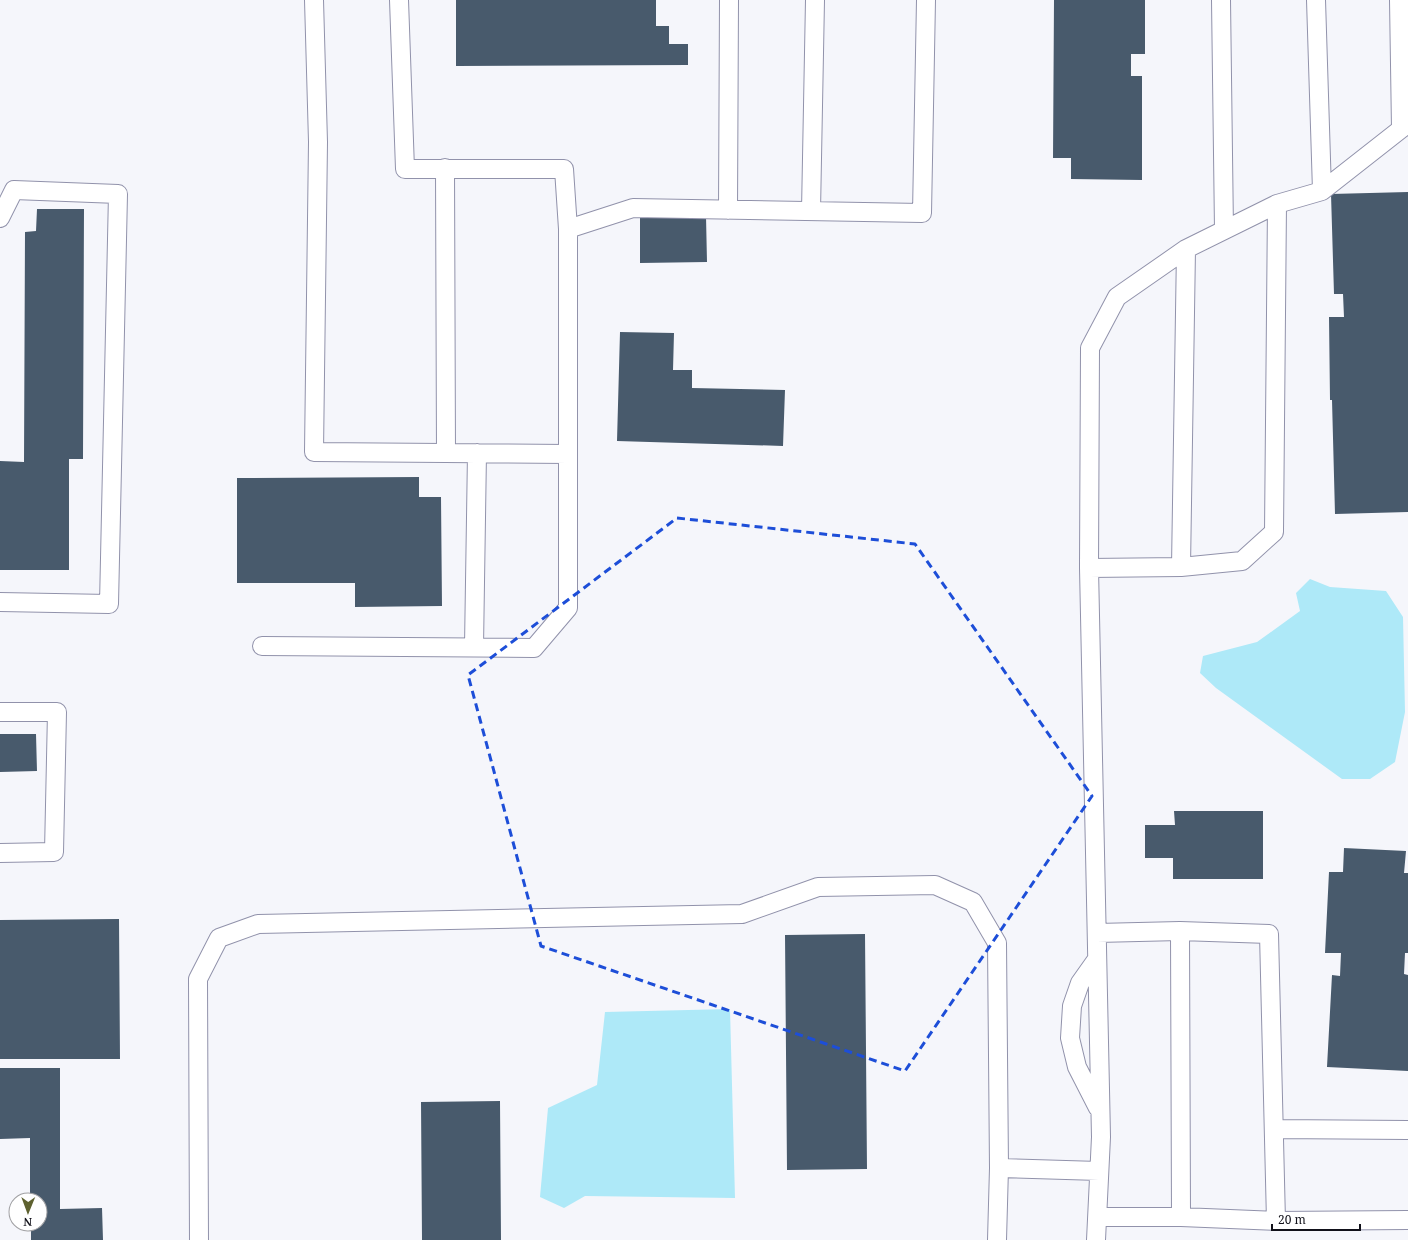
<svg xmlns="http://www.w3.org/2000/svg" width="1408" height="1240" font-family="'Noto Serif',serif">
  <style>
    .water { fill: #aee9f8 }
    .building { fill: #485a6c }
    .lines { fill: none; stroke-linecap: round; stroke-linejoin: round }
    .lane-casing { stroke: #9192ab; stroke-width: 20 }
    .lane { stroke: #fff; stroke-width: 18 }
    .marked { fill: none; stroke: #1d4ed8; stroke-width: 3; stroke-dasharray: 8 5; stroke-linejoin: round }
  </style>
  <rect width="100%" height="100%" fill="#f5f6fb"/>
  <path class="water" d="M1310,579L1330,587L1386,591L1403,617L1405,712L1395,762L1370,779H1342L1216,688L1200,673L1203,656L1257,642L1300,611L1296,593Z
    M730,1009L735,1198L585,1196L564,1208L540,1197L548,1108L597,1085L605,1012Z"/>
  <path class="building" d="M456,0H656V26H669V44H688V65L456,66Z
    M1054,0H1145V54H1131V76H1142V180L1071,179V158H1053Z
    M1408,192V512L1335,514L1332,400H1330L1329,317H1344L1343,294H1334L1331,194Z
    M37,209H84L83,459H69V570H0V461L24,462L25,232L36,231Z
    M706,216L707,262L640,263V217Z
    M620,332L674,333L673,370H692V388L785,390L783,446L617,441Z
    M419,477V497H441L442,606L355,607V583H237V478Z
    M0,734H36L37,771L0,772Z
    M1174,811H1263V879H1173V858H1145V825H1175Z
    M1344,848L1406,851L1404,873H1408V953H1405L1404,974L1408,975V1071L1327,1067L1332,975L1340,976L1341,953H1325L1329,872H1343Z
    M119,919L120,1059H0V920Z
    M865,934L867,1169L787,1170L785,935Z
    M0,1068H60V1209L102,1208L103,1240H31V1224H40V1200H30V1138L0,1139Z
    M500,1101L501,1240H422L421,1102Z"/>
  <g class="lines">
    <defs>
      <path id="lane" d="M314,0L318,142L314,452L568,454
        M399,0L405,169H564L568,229
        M1221,0L1224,230
        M1316,0L1322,191
        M445,168L446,452
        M728,210L729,0
        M811,211L815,0
        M0,218L14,190L118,194L109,604L0,602
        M1181,567L1186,249
        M1089,568L1181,567L1242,561L1274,532L1277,204L1322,191L1401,129L1399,0
        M262,646L534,648L568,608V229L633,208L922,213L926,0
        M474,647L477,453
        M0,712H57L54,852L0,853
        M1097,933L1180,931
        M1097,959L1080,983L1072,1006L1070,1038L1077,1067L1098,1108
        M1274,1129L1408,1130
        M999,1168L1099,1171
        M1098,1217H1181L1276,1221L1408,1220
        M1181,1217L1180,931L1269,934L1276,1221
        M199,1240L198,979L219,938L258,924L742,914L818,887L935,885L973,902L997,943L999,1168L997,1240
        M1096,1240L1101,1137L1089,568L1090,348L1117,297L1186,249L1277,204"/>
    </defs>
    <use href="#lane" class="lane-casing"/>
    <use href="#lane" class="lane"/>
  </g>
  <path class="marked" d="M677,518L915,544L1092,796L905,1071L541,946L468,675Z"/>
  <g transform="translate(28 1212) rotate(181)"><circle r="19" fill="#ffffff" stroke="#a0a0a3"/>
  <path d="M0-3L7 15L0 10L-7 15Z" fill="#5e612f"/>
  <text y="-6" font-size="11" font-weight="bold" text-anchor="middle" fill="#11111a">N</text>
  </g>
  <path d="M1272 1224v6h88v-6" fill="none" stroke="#11111a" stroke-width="2"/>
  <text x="1278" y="1224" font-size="12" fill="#11111a" stroke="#ffffff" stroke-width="3" paint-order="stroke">20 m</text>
</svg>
